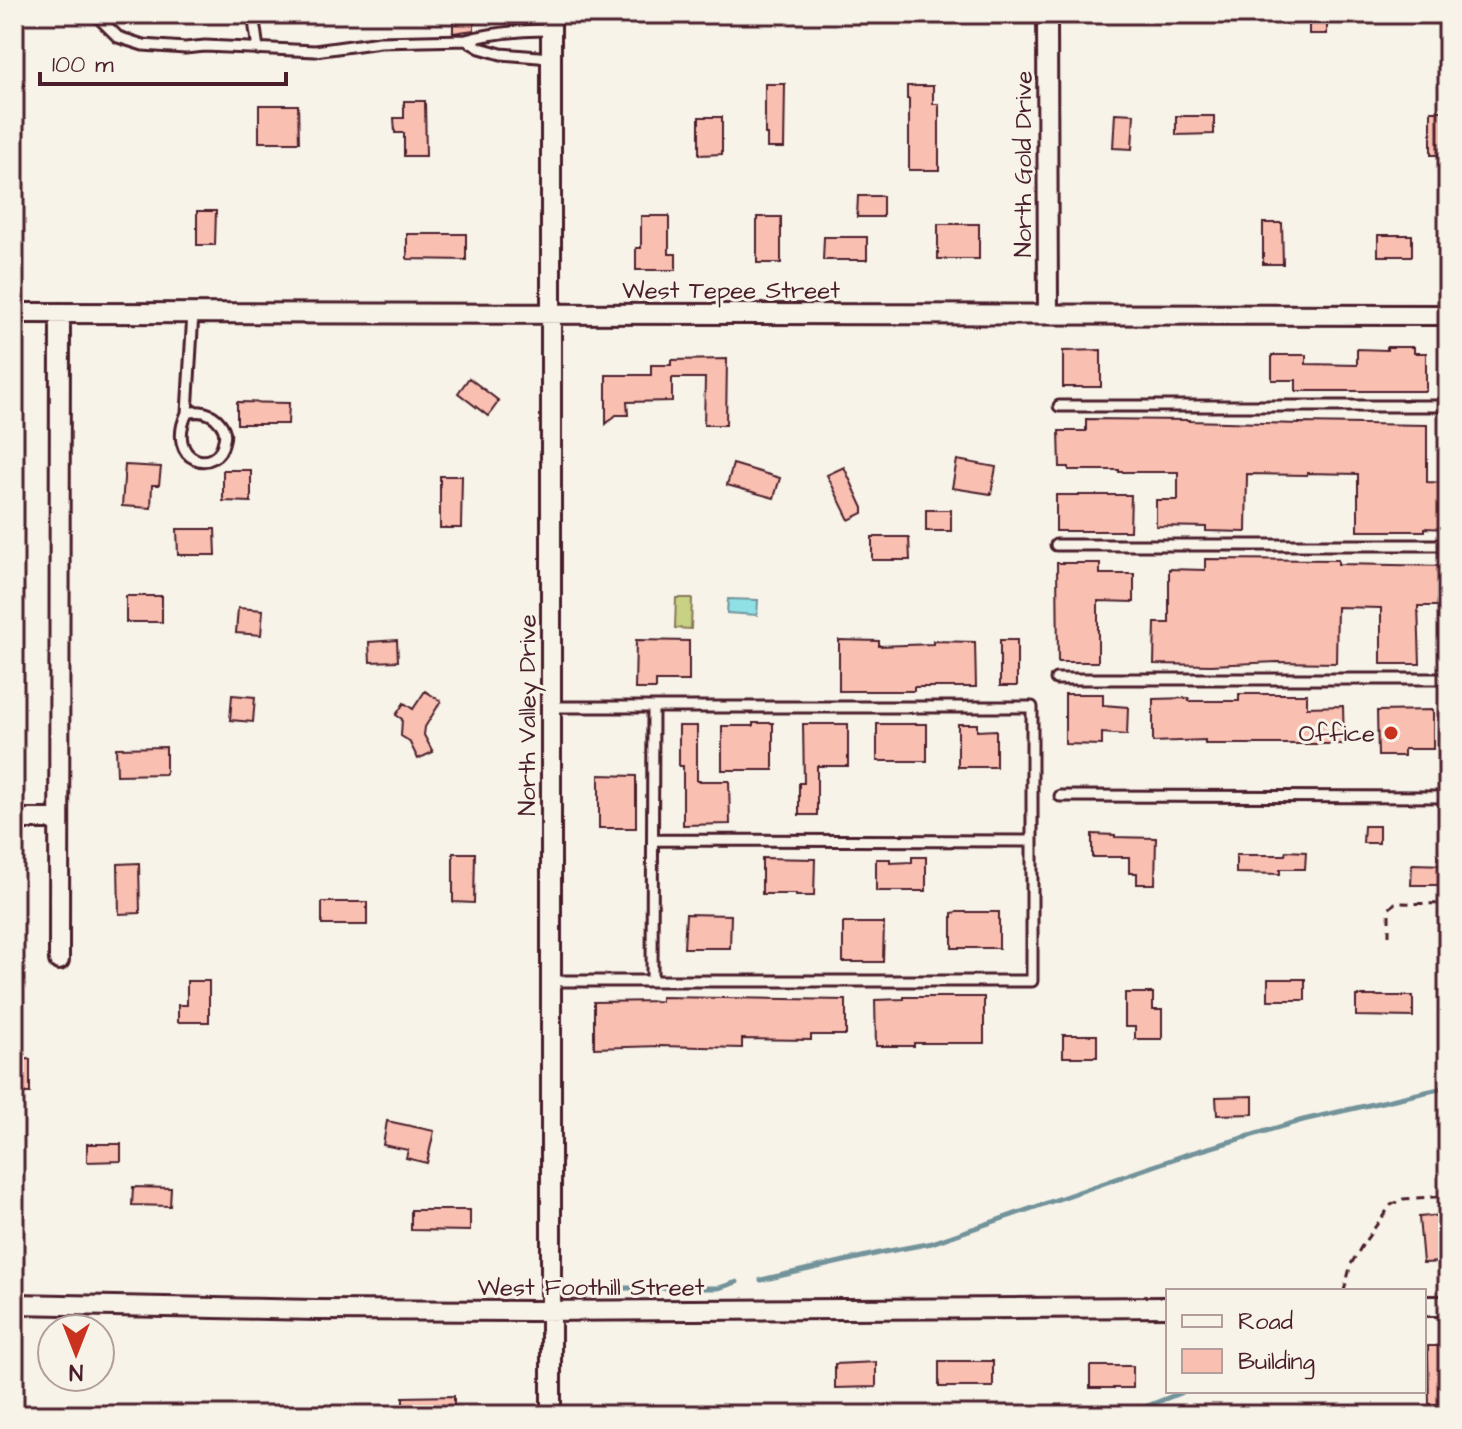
<svg xmlns="http://www.w3.org/2000/svg" width="1462" height="1429" font-family="'Architects Daughter',sans-serif">
  <style>
    .green { fill: #c7d285; stroke: #887858; stroke-width: 2 }
    .water { fill: #8fe1e6; stroke: #73939b; stroke-width: 2 }
    .lines { fill: none; stroke-linecap: round; stroke-linejoin: round }
    .stream { stroke: #73939b; stroke-width: 5 }
    .building { fill: #f9bfb1; stroke: #4a1f2b; stroke-width: 2 }
    .service-casing { stroke: #4a1f2b; stroke-width: 15 }
    .minor-casing { stroke: #4a1f2b; stroke-width: 24 }
    .path { stroke: #4a1f2b; stroke-width: 3; stroke-dasharray: 8 6; stroke-linecap: butt }
    .service { stroke: #f7f3e8; stroke-width: 9 }
    .minor { stroke: #f7f3e8; stroke-width: 18 }
    .poi-dot { fill: #c8321e; stroke: #f7f3e8; stroke-width: 3 }
    .labels { text-anchor: middle; stroke-width: 6; stroke-linejoin: round; paint-order: stroke }
    .street-label { font-size: 24px; fill: #4a1f2b; stroke: #f7f3e8 }
    .poi-label { font-size: 24px; fill: #4a1f2b; stroke: #f7f3e8; text-anchor: end }
  </style>
  <rect width="100%" height="100%" fill="#f7f3e8"/>
  <filter id="ink" filterUnits="userSpaceOnUse"><feTurbulence type="fractalNoise" baseFrequency=".0125" numOctaves="2"/><feDisplacementMap in="SourceGraphic" scale="16" xChannelSelector="R" yChannelSelector="G"/><feConvolveMatrix kernelMatrix="1 2 1 2 8 2 1 2 1" color-interpolation-filters="sRGB"/></filter>
  <g filter="url(#ink)">
    <path class="green" d="M676,598H692L691,629L675,628Z"/>
    <path class="water" d="M728,599L758,600L757,615L727,613Z"/>
    <g class="lines">
      <path class="stream" d="M761,1280L884,1252L932,1243L1185,1155L1303,1120L1448,1087
        M576,1290L582,1288H719L737,1282
        M1125,1415L1185,1391"/>
    </g>
    <path class="building" d="M453,14H474V30L453,33Z
      M1309,14H1327V34H1309Z
      M765,84H785L784,148H767V134H765Z
      M907,86H933V104H939V170H909V99H907Z
      M404,101H425L426,156H404V133H395L394,118H404Z
      M259,105H298L299,142H259Z
      M1431,111H1448V155H1431Z
      M1115,113L1134,114L1132,149L1113,148Z
      M1176,116H1214V134L1176,135Z
      M699,117H722V154L699,155Z
      M858,196H883V217H857Z
      M197,211H216L215,245H197Z
      M641,216H669V254H676V270H636V248H641Z
      M757,217H781V263H757Z
      M1263,223H1282L1283,264H1263Z
      M938,224H979V259H938Z
      M407,234H466V260L407,259Z
      M1378,235H1412V256H1378Z
      M824,237H867V260H823Z
      M1387,347H1414V353H1426V391H1296V380H1272V355H1306V364L1357,365V349L1387,350Z
      M1101,350V387H1063V351Z
      M727,359L726,425H704L705,378H672V401L627,402L628,415H616L606,424V375H651V365H671V360Z
      M469,378L499,401L488,416L458,393Z
      M237,402L289,403L288,424H237Z
      M1086,419L1189,420V421L1299,424V423L1427,425V482L1448,483V529L1425,528V531H1358V474L1307,473V475L1247,474L1246,532L1206,531V527L1156,526V500H1178V472H1119V470H1069V467H1060L1059,431H1086Z
      M957,460L996,467L991,494L952,488Z
      M733,464L780,478L774,498L727,485Z
      M125,465L161,467L159,485H152L151,508L122,506Z
      M844,467L863,508V513L849,520L827,475Z
      M223,470H251V502L223,501Z
      M440,476H462L461,528H440Z
      M1056,495H1131L1130,531H1056Z
      M926,510H951V531H926Z
      M177,529H215L216,555H178Z
      M872,537H909L910,560H872Z
      M1205,559L1338,560V564L1448,566V606H1418L1420,664H1381V608L1337,607L1336,663L1277,662L1211,665L1154,664L1155,623H1169V569L1205,570Z
      M1057,563H1100V574H1134V602L1098,601V662H1058Z
      M126,596H162V622H126Z
      M238,608L263,610L261,635L236,633Z
      M397,640L398,661L370,662L369,642Z
      M636,640L689,641V681H656V689H635Z
      M839,640L879,641V646L933,644V641L975,642L976,687H914V691H839Z
      M1000,640H1017V686H1000Z
      M425,691L441,701L425,727L424,735L433,752L418,759L409,741L401,736L402,719L396,715L404,703L413,709Z
      M1065,694H1103V705L1128,707L1127,735L1102,733V745L1065,744Z
      M1239,694H1307V707L1343,706L1344,744H1205V740L1153,742V699L1189,698V701H1239Z
      M232,695L255,697L253,722L230,720Z
      M1433,710V749H1404V756H1378L1377,711Z
      M753,723H773V770H722V726H753Z
      M803,724H848V766H817V815H799V783H804Z
      M877,724H927V761H877Z
      M958,724H977V731L996,730V767H958Z
      M679,726H697V781H729L730,824L683,825V766H679Z
      M166,747V774L117,775L116,748Z
      M599,775L636,776V828H599Z
      M1364,826H1379V843H1363Z
      M1092,834L1115,835V837L1156,838L1155,884H1137V873H1129V857H1092Z
      M1286,851L1306,852L1305,869H1280V874L1236,873V855H1285Z
      M453,853H475L474,903L453,902Z
      M912,857H926V891H876V859H890V863L912,862Z
      M762,858L815,859L814,896H796V894H762Z
      M139,863L140,913L119,914L118,864Z
      M1412,864L1448,865V885H1411Z
      M322,902H367V925H322Z
      M957,912H999V948H952V913Z
      M686,914L731,915L730,948H684Z
      M843,923H884L883,962H843Z
      M1268,979H1305V1000H1268Z
      M187,981H209V1022H178V1005H187Z
      M1125,993H1153V1010H1162V1039H1135V1027H1125Z
      M1356,996H1413V1017L1356,1016Z
      M661,997L846,1000V1035H811V1040L742,1039V1048L661,1046L594,1048V1002L661,1001Z
      M904,997H984V1043H914V1046H876L875,1000L904,999Z
      M1063,1035H1097V1057H1063Z
      M30,1059V1093H14V1060Z
      M1253,1096V1114L1217,1115L1216,1097Z
      M387,1121L434,1131L427,1163L406,1158L408,1150L383,1145Z
      M87,1144H121V1161L87,1162Z
      M133,1187L171,1188L170,1206L132,1205Z
      M411,1210H470V1231L411,1230Z
      M1442,1215L1445,1262L1423,1263L1419,1217Z
      M1428,1346H1448V1404H1429Z
      M939,1361H993V1387H939Z
      M876,1362V1387L835,1388V1364Z
      M1090,1366H1133V1388H1090Z
      M454,1396V1415H403V1397Z"/>
    <g class="lines">
      <defs>
        <path id="service" d="M95,14L118,37L143,45L185,48L205,46L315,51L380,42L466,40L480,48L501,54L551,58
          M253,14L258,49
          M466,40C495,32 521,30 551,30
          M1059,406H1448
          M187,413C199,410 212,412 220,423C224,428 226,433 224,440C218,477 164,462 187,413L193,313
          M1056,545H1448
          M1056,679H1448
          M551,707H1032V981H552
          M1060,796L1448,797
          M653,840L1032,841
          M652,981L653,707"/>
        <path id="minor" d="M551,14V1415
          M1047,14L1048,314
          M14,313L1448,315
          M14,819H59
          M59,960L60,313
          M14,1304L316,1310L530,1311L1168,1307
          M1424,1306H1448"/>
      </defs>
      <use href="#service" class="service-casing"/>
      <use href="#minor" class="minor-casing"/>
      <path class="path" d="M1389,936V909L1395,903L1448,904
        M1344,1291L1351,1264L1363,1244L1391,1205L1403,1199L1448,1196"/>
      <use href="#service" class="service"/>
      <use href="#minor" class="minor"/>
    </g>
  </g>
  <circle class="poi-dot" cx="1391" cy="733" r="8"/>
  <g class="labels">
    <g class="street-label">
      <text transform="translate(1023 164) rotate(-90)" y="8">North Gold Drive</text>
      <text x="731" y="298">West Tepee Street</text>
      <text transform="translate(527 715) rotate(-90)" y="8">North Valley Drive</text>
      <text x="591" y="1295">West Foothill Street</text>
    </g>
    <g class="poi-label">
      <text x="1375" y="741">Office</text>
    </g>
  </g>
  <rect width="1462" height="1429" fill="none" stroke="#f7f3e8" stroke-width="48"/>
  <rect x="24" y="24" width="1414" height="1381" fill="none" stroke="#4a1f2b" stroke-width="3" filter="url(#ink)"/>
  <rect x="1166" y="1289" width="260" height="104" fill="#f7f3e8" stroke="#b29e9c" stroke-width="2"/>
  <rect x="1182" y="1315" width="40" height="12" fill="#f7f3e8" stroke="#b29e9c" stroke-width="2"/>
  <text x="1238" y="1329" font-size="24" fill="#4a1f2b">Road</text>
  <rect x="1182" y="1349" width="40" height="24" fill="#f9bfb1" stroke="#b29e9c" stroke-width="2"/>
  <text x="1238" y="1369" font-size="24" fill="#4a1f2b">Building</text>
  <g transform="translate(76 1353) rotate(180)"><circle r="38" fill="#f7f3e8" stroke="#b29e9c" stroke-width="2"/>
  <path d="M0-6L14 30L0 20L-14 30Z" fill="#c8321e"/>
  <text y="-12" font-size="22" font-weight="bold" text-anchor="middle" fill="#4a1f2b">N</text>
  </g>
  <path d="M40 72v12h246v-12" fill="none" stroke="#4a1f2b" stroke-width="4"/>
  <text x="52" y="72" font-size="24" fill="#4a1f2b" stroke="#f7f3e8" stroke-width="6" paint-order="stroke">100 m</text>
</svg>
